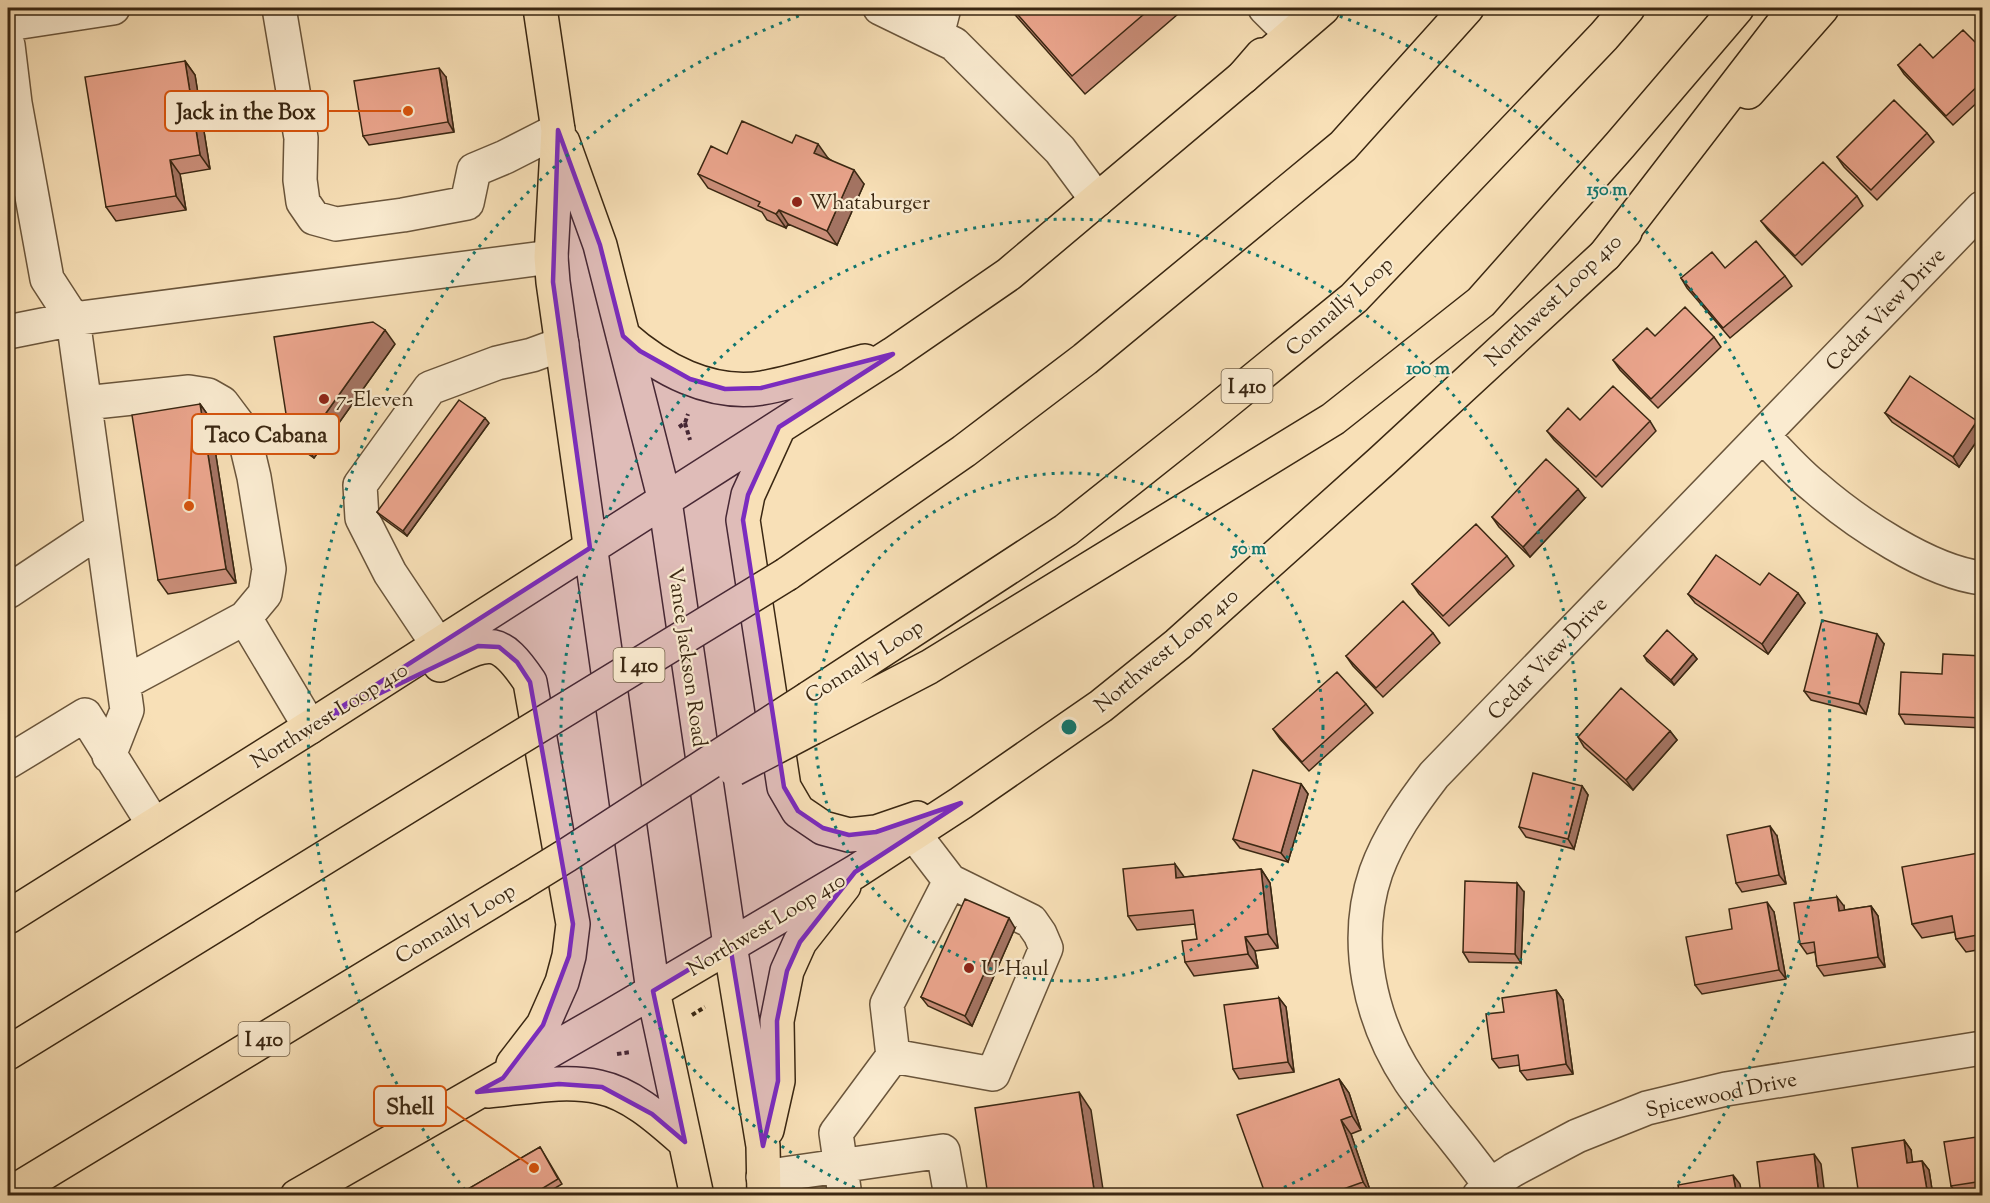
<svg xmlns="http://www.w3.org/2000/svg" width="1990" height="1203" font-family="'Sorts Mill Goudy',serif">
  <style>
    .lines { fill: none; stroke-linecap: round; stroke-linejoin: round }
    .minor-casing { stroke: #6a553b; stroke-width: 36 }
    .major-casing { stroke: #3a2712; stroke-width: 36 }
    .highway-casing { stroke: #3a2712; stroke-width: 36 }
    .path { stroke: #3a2712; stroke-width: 4; stroke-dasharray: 4.5 3; stroke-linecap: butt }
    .minor { stroke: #faebd0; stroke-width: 33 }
    .major { stroke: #f8e0b7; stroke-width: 33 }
    .highway { stroke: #f8e0b7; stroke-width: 33 }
    .highway-bridge-casing { stroke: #3a2712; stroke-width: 36; stroke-linecap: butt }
    .highway-bridge { stroke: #f8e0b7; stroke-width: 33 }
    .wall { fill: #ca8e79; stroke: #3a2712; stroke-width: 1.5 }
    .shaded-wall { fill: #a47463; stroke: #3a2712; stroke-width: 1.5 }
    .building { fill: #eba58d; stroke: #3a2712; stroke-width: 1.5 }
    .marked { fill: #7b2cbf; fill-opacity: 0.2; stroke: #7b2cbf; stroke-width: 4.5; stroke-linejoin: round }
    .ring { fill: none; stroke: #0f766e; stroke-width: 3; stroke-dasharray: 3 6 }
    .poi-dot { fill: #8f2418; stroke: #faebd0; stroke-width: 2 }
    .labels { text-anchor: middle; stroke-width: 4.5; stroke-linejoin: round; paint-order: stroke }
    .shield { fill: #faebd0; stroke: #74624b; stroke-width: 1.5 }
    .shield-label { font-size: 20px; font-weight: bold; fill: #3a2712 }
    .poi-label { font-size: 21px; fill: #3a2712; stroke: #faebd0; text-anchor: start }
    .street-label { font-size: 21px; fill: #3a2712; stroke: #faebd0 }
    .centre { fill: #0f766e; stroke: #faebd0; stroke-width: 3 }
    .ring-label { font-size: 18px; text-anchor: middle; font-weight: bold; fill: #0f766e; stroke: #faebd0; stroke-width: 4.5; stroke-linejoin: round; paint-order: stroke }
    .leader { fill: none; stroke: #d7540d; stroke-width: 2 }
    .callout-dot { fill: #d7540d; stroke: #faebd0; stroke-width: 2 }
    .callout { fill: #faebd0; stroke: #d7540d; stroke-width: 2 }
    .callout-label { font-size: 22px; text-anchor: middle; font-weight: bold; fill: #3a2712 }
  </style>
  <rect width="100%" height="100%" fill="#f8e0b7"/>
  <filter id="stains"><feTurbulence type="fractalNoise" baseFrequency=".00333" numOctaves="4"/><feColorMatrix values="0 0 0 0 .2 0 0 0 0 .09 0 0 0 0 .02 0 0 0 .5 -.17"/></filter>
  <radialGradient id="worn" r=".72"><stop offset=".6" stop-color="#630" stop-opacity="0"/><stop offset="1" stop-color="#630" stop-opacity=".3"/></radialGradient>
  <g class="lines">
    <defs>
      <path id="minor" d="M279,8L301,138L300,180L303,202L314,218L336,224L403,215L467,203L474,170L505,157L558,130
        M880,8L954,44L1060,150L1097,200
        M1265,8L1285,28
        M8,24L113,8
        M937,35L944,8
        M8,45L15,103
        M8,104L15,103L47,279L73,319L551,257
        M8,332L73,319L127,710L109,756
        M85,403L189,392L208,395L222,403L243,431L254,477L269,569L265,594L245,618L124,683
        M1763,436C1780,453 1796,472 1815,487C1855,522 1929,572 1982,578
        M9,591L102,529
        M245,618L310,727
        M438,645L390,573L362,518L360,485L430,388L497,363L532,355L562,344
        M8,762L85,715L154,825
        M893,1056L993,1074L1046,948L1040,934L1031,921L950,881L914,834
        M763,1177L943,1151L951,1196
        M1490,1185C1473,1162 1455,1139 1437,1117C1428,1105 1418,1093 1410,1081C1370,1021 1352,942 1376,872C1389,836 1411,805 1434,775L1982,208
        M845,1196L836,1133L893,1056L887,1004L950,881
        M1479,1196L1490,1185L1513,1170L1577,1136L1647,1108L1726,1089L1982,1048"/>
      <path id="major" d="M540,8L558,130L551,257L553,282L653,991L697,1196
        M1748,92L1822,8
        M563,142L600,245L665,501L730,945L763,1146L764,1196
        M623,336C660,369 710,396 762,388C796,382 831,370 865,361
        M779,427L748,495L743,520L784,787L798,811L823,828L849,835L876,832L917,818
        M440,665C488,642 497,633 530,682L573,924L569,956L562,982L543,1025L513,1064
        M8,917L310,727L893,354L1009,274L1243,77L1262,55
        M488,1091C524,1088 564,1079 599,1087C632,1094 660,1120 685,1142
        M767,1130L778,1081L777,1021L787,971L800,942L844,886
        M297,1196L609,1017L855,872L961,803L1101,706L1178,644L1382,461L1605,255L1625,232"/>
      <path id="highway" d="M1243,77L1323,8
        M1605,255L1795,8
        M787,574L964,451L1085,359L1343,146L1467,8
        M809,698L1066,530L1202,422L1354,298L1604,36L1628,8
        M812,728L929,667L1333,419L1481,302L1620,145L1737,8
        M8,1053L491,755
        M8,1195L520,884"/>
    </defs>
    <use href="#minor" class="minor-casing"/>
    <use href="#major" class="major-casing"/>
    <use href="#highway" class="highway-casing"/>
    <path class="path" d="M685,423L690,440
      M679,427L685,423L688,414
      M692,1015L705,1007
      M617,1054L631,1052"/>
    <use href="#minor" class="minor"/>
    <use href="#major" class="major"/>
    <use href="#highway" class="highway"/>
    <defs>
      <path id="highway-bridge" d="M491,755L787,574
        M734,769L812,728
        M520,884L567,855L809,698"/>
    </defs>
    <use href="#highway-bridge" class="highway-bridge-casing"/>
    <use href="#highway-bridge" class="highway-bridge"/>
  </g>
  <path class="wall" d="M1009,8H1185L1085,94Z
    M1983,50V97L1953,125L1904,74L1898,65Z
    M185,61L195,75L210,169L180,174L186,210L116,221L106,207Z
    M446,77L454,132L369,145L363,136Z
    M1927,133L1934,142L1877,200L1844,167L1837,157Z
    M727,154L828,158L864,184L837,245L788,224L786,228L767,220L762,212L708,188L698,174Z
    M1857,196L1863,206L1802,265L1768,230L1761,221Z
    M1725,268L1785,276L1792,286L1730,338L1687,288L1681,278Z
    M1655,336L1714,337L1721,347L1658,408L1620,370L1613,360Z
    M395,344L314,458L298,447L289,433Z
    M200,404L210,418L236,583L168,594L158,580Z
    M1885,413L1977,421L1983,428V432L1959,467L1892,422Z
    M1580,420L1650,421L1656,431L1602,487L1554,440L1547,431Z
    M489,423L407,536L381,517L377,512Z
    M1585,498L1530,557L1499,527L1492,517Z
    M1507,556L1514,566L1449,626L1419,594L1412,584Z
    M1760,585L1805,603L1768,654L1695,603L1688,594Z
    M1433,633L1440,643L1383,697L1353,666L1346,656Z
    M1884,644L1866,714L1811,700L1804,691Z
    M1693,654L1697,659L1674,685L1647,661L1644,656Z
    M1983,656V728L1905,724L1899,714Z
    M1366,704L1373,713L1309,771L1280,739L1273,729Z
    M1670,731L1677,740L1633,790L1584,747L1578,737Z
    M1301,784L1308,794L1288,862L1240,848L1233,839Z
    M1582,786L1588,795L1574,849L1526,837L1519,827Z
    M1777,836L1786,884L1742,892L1736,883Z
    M1978,853L1983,859V949L1966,952L1956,939L1955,932L1922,938L1912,924Z
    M1261,869L1270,883L1278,948L1255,951L1258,968L1194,976L1185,962L1197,939L1195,924L1137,930L1128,916L1184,877Z
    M1524,892L1521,963L1469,962L1463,952Z
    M1844,906V910L1871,906L1878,916L1885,967L1824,976L1817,966L1815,952L1807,954L1800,944Z
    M1774,912L1786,979L1702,994L1695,985L1732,929Z
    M1015,928L972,1026L928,1006L921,997Z
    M1556,990L1563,1000L1573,1074L1527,1080L1520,1071V1065L1499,1068L1492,1059L1504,1012Z
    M1279,998L1286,1007L1294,1072L1239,1079L1233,1069Z
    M1339,1079L1349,1093L1361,1130L1351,1134L1372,1196H1266Z
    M1983,1136V1192L1958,1196L1951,1186Z
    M1904,1140L1911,1150L1912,1162L1922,1161L1929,1170L1933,1196H1859Z
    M540,1147L562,1184L542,1196H456Z"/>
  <path class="shaded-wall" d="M185,61L195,75L210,169L200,155Z
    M439,68L446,77L454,132L448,122Z
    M818,144L828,158L824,167L814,153Z
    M170,160L180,174L186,210L176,196Z
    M854,170L864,184L837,245L827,231Z
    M779,210L788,224L786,228L776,214Z
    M385,330L395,344L314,458L304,444Z
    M200,404L210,418L236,583L226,569Z
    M485,418L489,423L407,536L403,531Z
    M1977,421L1983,428V432L1959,467L1953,457Z
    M1578,489L1585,498L1530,557L1523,547Z
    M1798,593L1805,603L1768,654L1762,644Z
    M1877,634L1884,644L1866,714L1859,704Z
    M1693,654L1697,659L1674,685L1671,680Z
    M1670,731L1677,740L1633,790L1626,780Z
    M1301,784L1308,794L1288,862L1281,853Z
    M1582,786L1588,795L1574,849L1568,839Z
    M1770,826L1777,836L1786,884L1779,875Z
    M1978,853L1983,859V877Z
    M1175,864L1185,878H1176Z
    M1261,869L1270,883L1278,948L1268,934Z
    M1517,883L1524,892L1521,963L1515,954Z
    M1837,897L1844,906L1846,921L1839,911Z
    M1767,902L1774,912L1786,979L1779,970Z
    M1871,906L1878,916L1885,967L1878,957Z
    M1009,918L1015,928L972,1026L965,1016Z
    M1245,937L1255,951L1258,968L1248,954Z
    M1556,990L1563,1000L1573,1074L1566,1064Z
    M1279,998L1286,1007L1294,1072L1288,1062Z
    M1339,1079L1349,1093L1361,1130L1352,1116Z
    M1079,1092L1091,1110L1104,1196H1095Z
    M1341,1120L1351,1134L1372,1196L1363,1182Z
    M1904,1140L1911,1150L1914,1173L1907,1163Z
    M1814,1154L1821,1164L1825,1196H1819Z
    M1922,1161L1929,1170L1933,1196H1931L1927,1190Z
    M1733,1175L1740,1184L1742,1196H1737Z"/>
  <path class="building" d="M1012,8H1151L1072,76Z
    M1963,30L1983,50V81L1946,116L1898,65L1920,44L1933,58Z
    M185,61L200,155L170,160L176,196L106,207L85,77Z
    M439,68L448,122L363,136L354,81Z
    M1894,100L1927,133L1871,190L1837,157Z
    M742,121L792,143L796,135L818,144L814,153L854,170L827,231L779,210L776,214L758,206L760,202L698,174L711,146L727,154Z
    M1823,162L1857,196L1795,256L1761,221Z
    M1756,241L1785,276L1723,328L1681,278L1712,252L1725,268Z
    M1685,307L1714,337L1651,399L1613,360L1647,328L1655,336Z
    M373,322L385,330L304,444L289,433L274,337Z
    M1910,376L1977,421L1953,457L1885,413Z
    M1613,386L1650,421L1596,477L1547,431L1568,408L1580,420Z
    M459,400L485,418L403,531L377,512Z
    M200,404L226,569L158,580L132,415Z
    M1546,459L1578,489L1523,547L1492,517Z
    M1476,524L1507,556L1443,616L1412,584Z
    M1716,555L1760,585L1769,573L1798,593L1762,644L1688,594Z
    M1403,601L1433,633L1376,688L1346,656Z
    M1822,620L1877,634L1859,704L1804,691Z
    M1667,630L1693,654L1671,680L1644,656Z
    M1943,654L1983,656V718L1899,714L1901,672L1942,674Z
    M1337,672L1366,704L1302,762L1273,729Z
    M1621,688L1670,731L1626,780L1578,737Z
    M1253,770L1301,784L1281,853L1233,839Z
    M1533,773L1582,786L1568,839L1519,827Z
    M1770,826L1779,875L1736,883L1727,835Z
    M1978,853L1983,877V934L1956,939L1952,916L1912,924L1902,867Z
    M1175,864L1176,878L1261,869L1268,934L1245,937L1248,954L1185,962L1182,941L1197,939L1193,910L1128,916L1123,869Z
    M1465,881L1517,883L1515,954L1463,952Z
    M1837,897L1839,911L1871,906L1878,957L1817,966L1814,942L1800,944L1794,903Z
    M965,899L1009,918L965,1016L921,997Z
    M1767,902L1779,970L1695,985L1686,937L1732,929L1729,909Z
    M1556,990L1566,1064L1520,1071L1518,1055L1492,1059L1486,1014L1504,1012L1502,998Z
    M1279,998L1288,1062L1233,1069L1224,1005Z
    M1339,1079L1352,1116L1341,1120L1363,1182L1324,1196H1266L1237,1115Z
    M1079,1092L1095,1196H988L975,1108Z
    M1983,1136V1181L1951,1186L1944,1142Z
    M1904,1140L1907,1163L1922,1161L1927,1190L1914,1192V1196H1859L1852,1148Z
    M540,1147L558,1179L530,1196H456Z
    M1814,1154L1819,1196H1761L1757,1162Z
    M1733,1175L1737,1196H1680L1678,1185Z"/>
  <path class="marked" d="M558,130L600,245L623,336L640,351L690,379L725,389L761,388L893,354L779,427L748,495L743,520L784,787L798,811L823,828L849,835L876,832L961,803L855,872L800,942L787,971L777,1021L778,1081L763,1146L730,945L653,991L685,1142L652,1114L602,1087L559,1084L477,1092L503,1078L543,1025L569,956L573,924L530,682L517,662L499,647L478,646L310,727L590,548L553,282Z"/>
  <g class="ring">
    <circle cx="1069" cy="727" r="254"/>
    <path d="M871 1195A508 508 0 1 1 1267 1195"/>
    <path d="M465 1190A761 761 0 0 1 815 10M1323 10A761 761 0 0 1 1673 1190"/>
  </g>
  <g class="poi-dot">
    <circle cx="797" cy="202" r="6"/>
    <circle cx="324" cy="399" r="6"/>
    <circle cx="969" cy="968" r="6"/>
  </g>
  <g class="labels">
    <g class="shield">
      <rect x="1221.5" y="369" width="51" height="34" rx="4.5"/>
      <rect x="613.5" y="648" width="51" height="34" rx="4.5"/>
      <rect x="238.5" y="1022" width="51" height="34" rx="4.5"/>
    </g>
    <g class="shield-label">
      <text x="1247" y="393">I 410</text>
      <text x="639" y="672">I 410</text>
      <text x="264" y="1046">I 410</text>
    </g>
    <g class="poi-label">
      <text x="809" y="209">Whataburger</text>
      <text x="336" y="406">7-Eleven</text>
      <text x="981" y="975">U-Haul</text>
    </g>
    <g class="street-label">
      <text transform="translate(1553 300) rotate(-44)" y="7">Northwest Loop 410</text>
      <text transform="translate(1339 306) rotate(-42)" y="7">Connally Loop</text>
      <text transform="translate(1885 309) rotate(-46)" y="7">Cedar View Drive</text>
      <text transform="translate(1166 650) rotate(-40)" y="7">Northwest Loop 410</text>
      <text transform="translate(688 657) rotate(82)" y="7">Vance Jackson Road</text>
      <text transform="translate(1547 658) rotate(-46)" y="7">Cedar View Drive</text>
      <text transform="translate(864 661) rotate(-33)" y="7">Connally Loop</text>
      <text transform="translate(329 715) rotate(-32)" y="7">Northwest Loop 410</text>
      <text transform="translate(455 923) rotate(-31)" y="7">Connally Loop</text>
      <text transform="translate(766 924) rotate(-31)" y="7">Northwest Loop 410</text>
      <text transform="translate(1721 1094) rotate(-12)" y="7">Spicewood Drive</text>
    </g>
  </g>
  <circle cx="1069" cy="727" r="9" class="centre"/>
  <g class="ring-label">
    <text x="1607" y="195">150 m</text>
    <text x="1428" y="374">100 m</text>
    <text x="1249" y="554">50 m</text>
  </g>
  <path class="leader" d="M408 111L328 111M189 506L192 434M534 1168L446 1106"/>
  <g class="callout-dot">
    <circle cx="408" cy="111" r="6"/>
    <circle cx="189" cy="506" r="6"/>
    <circle cx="534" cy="1168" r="6"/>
  </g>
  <g class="callout">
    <rect x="165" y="91" width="163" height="40" rx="6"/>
    <rect x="192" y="414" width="147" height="40" rx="6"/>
    <rect x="374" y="1086" width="72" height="40" rx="6"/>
  </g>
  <g class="callout-label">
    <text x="246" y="119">Jack in the Box</text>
    <text x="266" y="442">Taco Cabana</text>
    <text x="410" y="1114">Shell</text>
  </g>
  <rect width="1990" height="1203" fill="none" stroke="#f8e0b7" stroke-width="30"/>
  <rect x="9" y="9" width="1972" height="1185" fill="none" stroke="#3a2712" stroke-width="3"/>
  <rect x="15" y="15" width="1960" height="1173" fill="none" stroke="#3a2712" stroke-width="1.5"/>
  <rect width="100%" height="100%" filter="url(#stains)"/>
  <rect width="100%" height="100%" fill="url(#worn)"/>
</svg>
